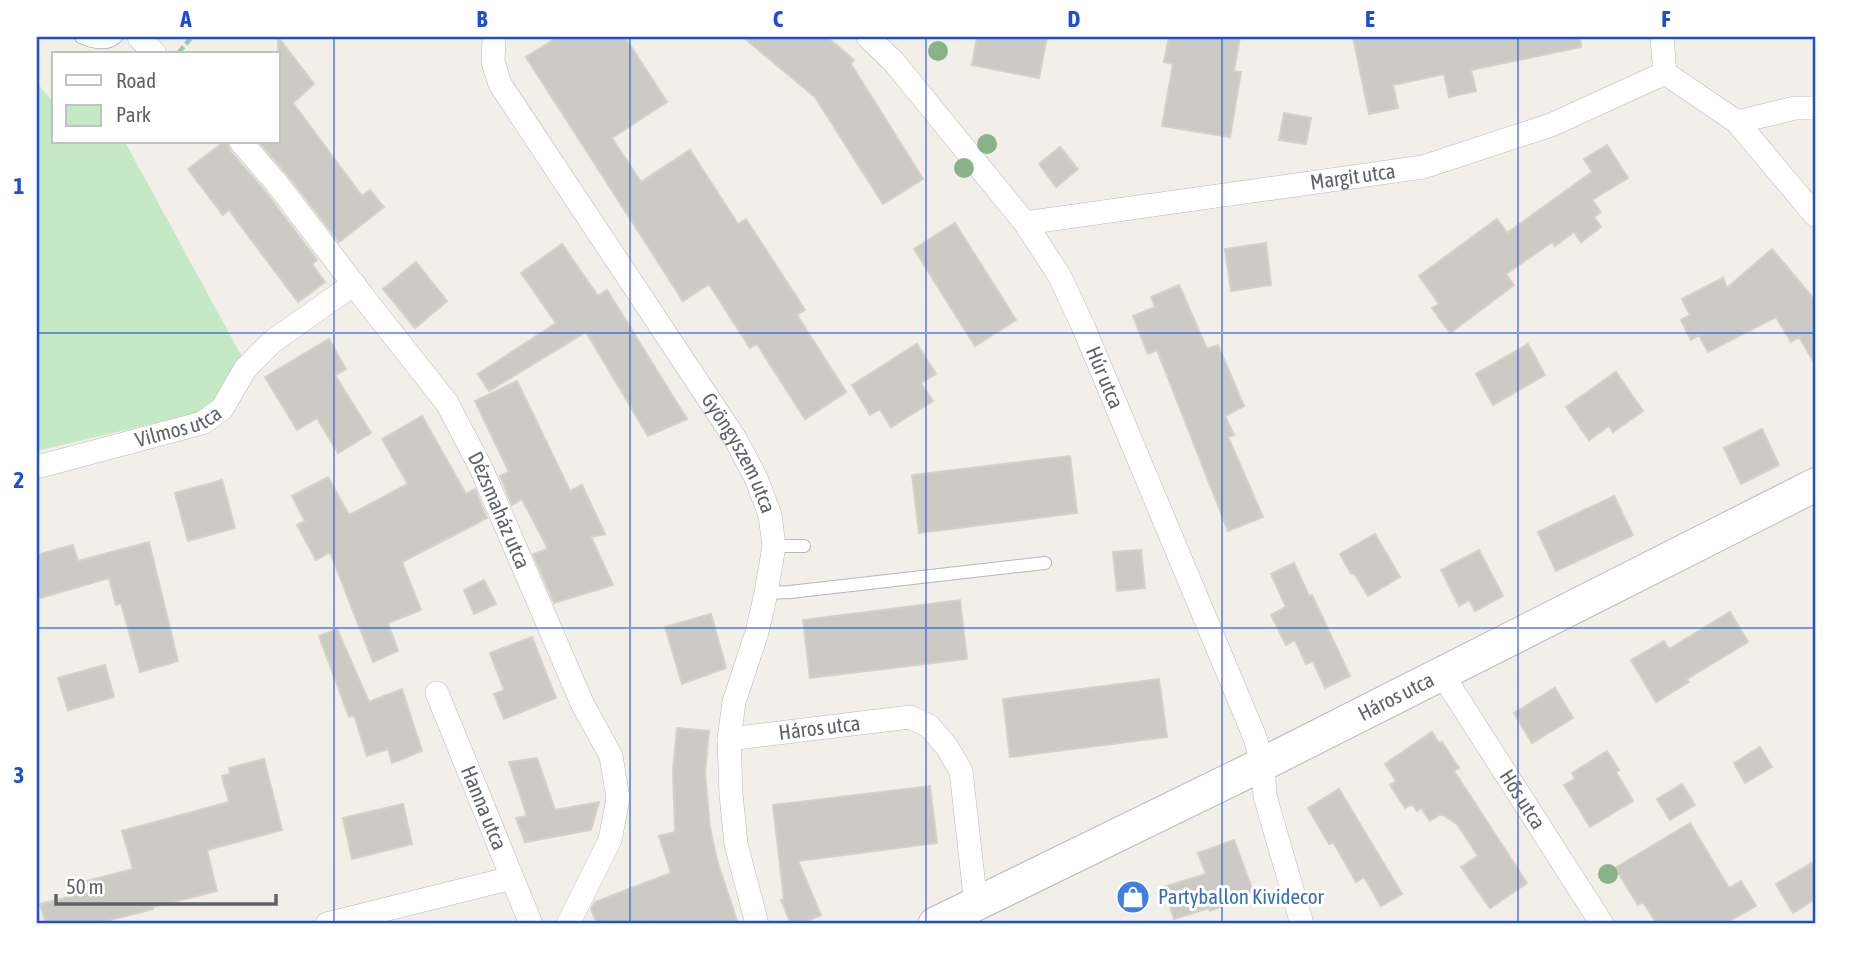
<svg xmlns="http://www.w3.org/2000/svg" width="1852" height="961" font-family="'Asap Condensed',sans-serif">
  <style>
    .green { fill: #c5e8c5 }
    .building { fill: #cccac5; stroke: #d6d1c6; stroke-width: 2 }
    .lines { fill: none; stroke-linecap: round; stroke-linejoin: round }
    .lane-casing { stroke: #b5b8bc; stroke-width: 14 }
    .street-casing { stroke: #b5b8bc; stroke-width: 24 }
    .secondary-casing { stroke: #b6babf; stroke-width: 35 }
    .path { stroke: #9cc7a9; stroke-width: 4.5; stroke-dasharray: 7 3.5; stroke-linecap: butt }
    .lane { stroke: #fff; stroke-width: 12 }
    .street { stroke: #fff; stroke-width: 23 }
    .secondary { stroke: #fff; stroke-width: 33 }
    .tree { fill: #89b387 }
    .grid { fill: none; stroke: #1d4ed8; stroke-width: 2; stroke-opacity: 0.55 }
    .labels { text-anchor: middle; stroke-width: 6; stroke-linejoin: round; paint-order: stroke }
    .street-label { font-size: 21px; fill: #5f6368; stroke: #fff }
    .shop-label { font-size: 21px; fill: #366cbe; stroke: #fff; text-anchor: start }
    .neatline { fill: none; stroke: #1d4ed8; stroke-width: 2.5 }
    .grid-label { font-size: 23px; text-anchor: middle; font-weight: bold; fill: #1d4ed8 }
  </style>
  <rect width="100%" height="100%" fill="#f1efe8"/>
  <path class="green" d="M37,83L54,103V142H125L242,357L217,397L197,413L37,451Z"/>
  <path class="building" d="M278,37L314,84L293,103L362,196L370,190L384,207L339,242L286,173L259,142H278Z
    M558,37H625L667,102L612,138L641,182L690,150L738,224L746,219L805,310L797,315L846,392L805,419L757,344L750,348L709,284L683,301L526,57Z
    M743,37H827L854,60L851,64L923,179L883,204L815,97Z
    M977,37H1047L1039,78L972,65Z
    M1169,37H1240L1234,71L1241,72L1230,137L1162,126L1173,64L1164,62Z
    M1353,37H1580L1581,47L1471,70L1476,91L1449,97L1444,74L1393,85L1398,108L1369,114Z
    M1284,113L1311,118L1306,144L1279,140Z
    M224,142H227L230,151L264,190L317,260L312,264L325,282L298,302L229,210L223,215L188,169Z
    M1607,145L1628,178L1592,200L1601,212L1594,217L1601,227L1581,242L1574,232L1555,246L1552,242L1506,274L1514,285L1450,333L1432,308L1439,304L1419,276L1497,219L1507,233L1592,172L1584,159Z
    M1060,147L1078,169L1056,187L1039,164Z
    M955,223L1016,320L975,346L914,249Z
    M1266,243L1271,285L1231,291L1225,249Z
    M562,244L598,296L607,290L687,419L648,436L586,332L489,391L478,374L556,323L521,273Z
    M1772,249L1815,300V364L1799,337L1791,342L1776,317L1708,352L1699,335L1691,340L1681,320L1690,315L1682,299L1723,278L1727,288Z
    M416,262L447,301L415,328L383,289Z
    M1179,285L1207,349L1218,345L1244,406L1225,416L1234,435L1228,437L1263,517L1228,531L1157,350L1148,354L1133,316L1155,307L1151,297Z
    M329,339L346,369L335,375L371,433L338,453L317,418L297,430L265,377Z
    M917,344L936,374L921,383L933,401L891,427L880,409L870,415L852,385Z
    M1528,344L1545,375L1493,405L1476,374Z
    M1616,372L1643,411L1613,432L1609,426L1589,440L1566,407Z
    M517,381L570,491L582,485L605,534L591,537L613,585L554,603L533,554L548,549L522,499L512,505L500,476L509,472L475,401Z
    M422,416L466,494L475,489L487,518L402,562L421,610L388,623L398,651L373,662L330,552L316,560L297,525L305,521L292,496L328,477L349,515L408,484L382,439Z
    M1762,429L1779,465L1741,484L1724,448Z
    M1070,456L1077,513L919,533L912,475Z
    M222,480L235,528L188,541L175,493Z
    M1614,496L1633,535L1556,571L1538,532Z
    M1375,534L1400,577L1368,596L1354,573L1351,574L1340,554Z
    M149,542L178,661L140,672L121,603L116,605L109,578L37,599V555L73,545L78,561Z
    M1141,550L1145,588L1117,591L1113,552Z
    M1479,550L1503,596L1475,611L1469,600L1459,606L1441,570Z
    M1294,563L1309,596L1312,595L1350,676L1325,688L1313,661L1306,664L1295,640L1286,645L1271,615L1286,607L1271,574Z
    M484,580L496,604L474,614L464,590Z
    M960,600L967,659L810,678L803,620Z
    M1730,612L1748,642L1687,679L1689,682L1656,702L1631,660L1664,641L1669,649Z
    M711,614L726,668L682,684L665,627Z
    M337,629L369,702L402,689L422,751L392,763L388,749L367,756L354,715L349,717L319,636Z
    M532,637L556,698L504,719L494,694L504,690L490,653Z
    M105,665L114,697L68,710L58,678Z
    M1159,679L1167,737L1010,757L1003,699Z
    M1555,688L1573,718L1532,743L1514,713Z
    M677,728L709,731L705,773L710,828L717,860L738,924H597L591,909L595,902L671,873L659,836L675,832L673,771Z
    M1432,732L1439,743L1442,742L1459,768L1454,771L1527,883L1490,908L1461,867L1478,856L1457,824L1441,814L1430,821L1421,808L1417,811L1412,804L1405,808L1390,785L1396,781L1385,764Z
    M1760,747L1772,767L1745,783L1734,763Z
    M1607,751L1619,770L1616,772L1633,801L1590,827L1564,785L1575,779L1572,773Z
    M537,758L555,810L599,802L591,830L525,842L516,818L527,816L509,762Z
    M264,759L282,830L207,850L217,891L153,907V909L95,924H46L40,904L89,892L87,881L133,869L122,831L229,802L222,776L230,774L229,768Z
    M1682,784L1695,805L1670,820L1657,799Z
    M930,786L937,843L798,861L821,915L800,924H791L781,900L784,899L773,805Z
    M1339,789L1402,894L1381,906L1364,877L1356,882L1333,842L1329,844L1308,808Z
    M403,804L412,844L352,859L343,818Z
    M1690,823L1729,888L1741,881L1756,906L1724,924H1657L1643,902L1638,905L1615,868Z
    M1234,840L1254,894L1210,911L1209,908L1174,919L1164,887L1206,874L1198,853Z
    M1815,861V899L1793,913L1776,884Z"/>
  <g class="lines">
    <defs>
      <path id="lane" d="M81,37C92,42 106,46 116,37
        M774,546H804
        M766,593L790,592L1045,563"/>
      <g id="street">
        <path d="M139,37L155,54"/>
        <path id="s1" d="M494,37L493,62L500,84L736,440L756,478L770,515L774,546L766,593L757,632L734,702L729,739L731,794L736,844L757,924"/>
        <path id="s2" d="M868,37L894,62L1025,223L1059,275L1083,326L1254,735L1263,764L1265,796L1302,924"/>
        <path d="M1662,37L1665,73"/>
        <path d="M1665,73L1737,122L1815,215"/>
        <path d="M1737,122L1795,108H1815"/>
        <path id="s3" d="M241,142L275,181L368,303L447,403L481,468L582,703L611,756L618,798L610,840L568,924"/>
        <path id="s4" d="M1025,223L1423,167L1551,125L1665,73"/>
        <path id="s5" d="M37,467L202,423L222,409L245,369L273,341L354,284"/>
        <path id="s6" d="M1442,674L1602,924"/>
        <path id="s7" d="M437,693L531,924"/>
        <path id="s8" d="M729,739L910,717L929,726L947,747L961,771L976,905"/>
        <path d="M327,924L512,878"/>
      </g>
      <g id="secondary">
        <path id="s9" d="M935,924L1263,764L1815,485"/>
      </g>
    </defs>
    <use href="#lane" class="lane-casing"/>
    <use href="#street" class="street-casing"/>
    <use href="#secondary" class="secondary-casing"/>
    <path class="path" d="M179,52L192,37"/>
    <use href="#lane" class="lane"/>
    <use href="#street" class="street"/>
    <use href="#secondary" class="secondary"/>
  </g>
  <g class="tree">
    <circle cx="938" cy="51" r="10"/>
    <circle cx="987" cy="144" r="10"/>
    <circle cx="964" cy="168" r="10"/>
    <circle cx="1608" cy="874" r="10"/>
  </g>
  <path class="grid" d="M334,37V924M630,37V924M926,37V924M1222,37V924M1518,37V924M37,333H1815M37,628H1815"/>
  <defs>
    <symbol id="shop-disc" viewBox="-11 -11 22 22"><circle r="9.5" fill="#3f7fe0" stroke="#fff"/><path d="M-5-2.5h2.3a2.7 3.5 0 0 1 5.4 0H5L5.5 6h-11ZM-1.5-2.5h3a1.5 2.3 0 0 0-3 0Z" fill="#fff"/></symbol>
  </defs>
  <g fill-rule="evenodd">
    <use href="#shop-disc" x="1114" y="878" width="38" height="38"/>
  </g>
  <g class="labels">
    <g class="street-label">
      <text dy="7" stroke="none"><textPath href="#s4" startOffset="331">Margit utca</textPath></text>
      <text dy="7" stroke="none"><textPath href="#s2" startOffset="418">Húr utca</textPath></text>
      <text dy="7" stroke="none"><textPath href="#s5" startOffset="147">Vilmos utca</textPath></text>
      <text dy="7" stroke="none"><textPath href="#s1" startOffset="488">Gyöngyszem utca</textPath></text>
      <text dy="7" stroke="none"><textPath href="#s3" startOffset="452">Dézsmaház utca</textPath></text>
      <text dy="7" stroke="none"><textPath href="#s9" startOffset="514">Háros utca</textPath></text>
      <text dy="7" stroke="none"><textPath href="#s8" startOffset="91">Háros utca</textPath></text>
      <text dy="7" stroke="none"><textPath href="#s6" startOffset="149">Hős utca</textPath></text>
      <text dy="7" stroke="none"><textPath href="#s7" startOffset="124">Hanna utca</textPath></text>
    </g>
    <g class="shop-label">
      <text x="1158" y="904">Partyballon Kividecor</text>
    </g>
  </g>
  <rect width="1852" height="961" fill="none" stroke="#ffffff" stroke-width="77"/>
  <rect x="52" y="52" width="228" height="91" fill="#ffffff" stroke="#bfc1c3" stroke-width="2"/>
  <rect x="66" y="75" width="35" height="10" fill="#ffffff" stroke="#bfc1c3" stroke-width="2"/>
  <text x="116" y="88" font-size="21" fill="#5f6368">Road</text>
  <rect x="66" y="105" width="35" height="21" fill="#c5e8c5" stroke="#bfc1c3" stroke-width="2"/>
  <text x="116" y="122" font-size="21" fill="#5f6368">Park</text>
  <path d="M56 894v10h220v-10" fill="none" stroke="#5f6368" stroke-width="3.5"/>
  <text x="66" y="894" font-size="21" fill="#5f6368" stroke="#ffffff" stroke-width="5" paint-order="stroke">50 m</text>
  <rect x="38" y="38" width="1776" height="884" class="neatline"/>
  <g class="grid-label">
    <text x="186" y="27">A</text>
    <text x="482" y="27">B</text>
    <text x="778" y="27">C</text>
    <text x="1074" y="27">D</text>
    <text x="1370" y="27">E</text>
    <text x="1666" y="27">F</text>
    <text x="19" y="194">1</text>
    <text x="19" y="488">2</text>
    <text x="19" y="783">3</text>
  </g>
</svg>
